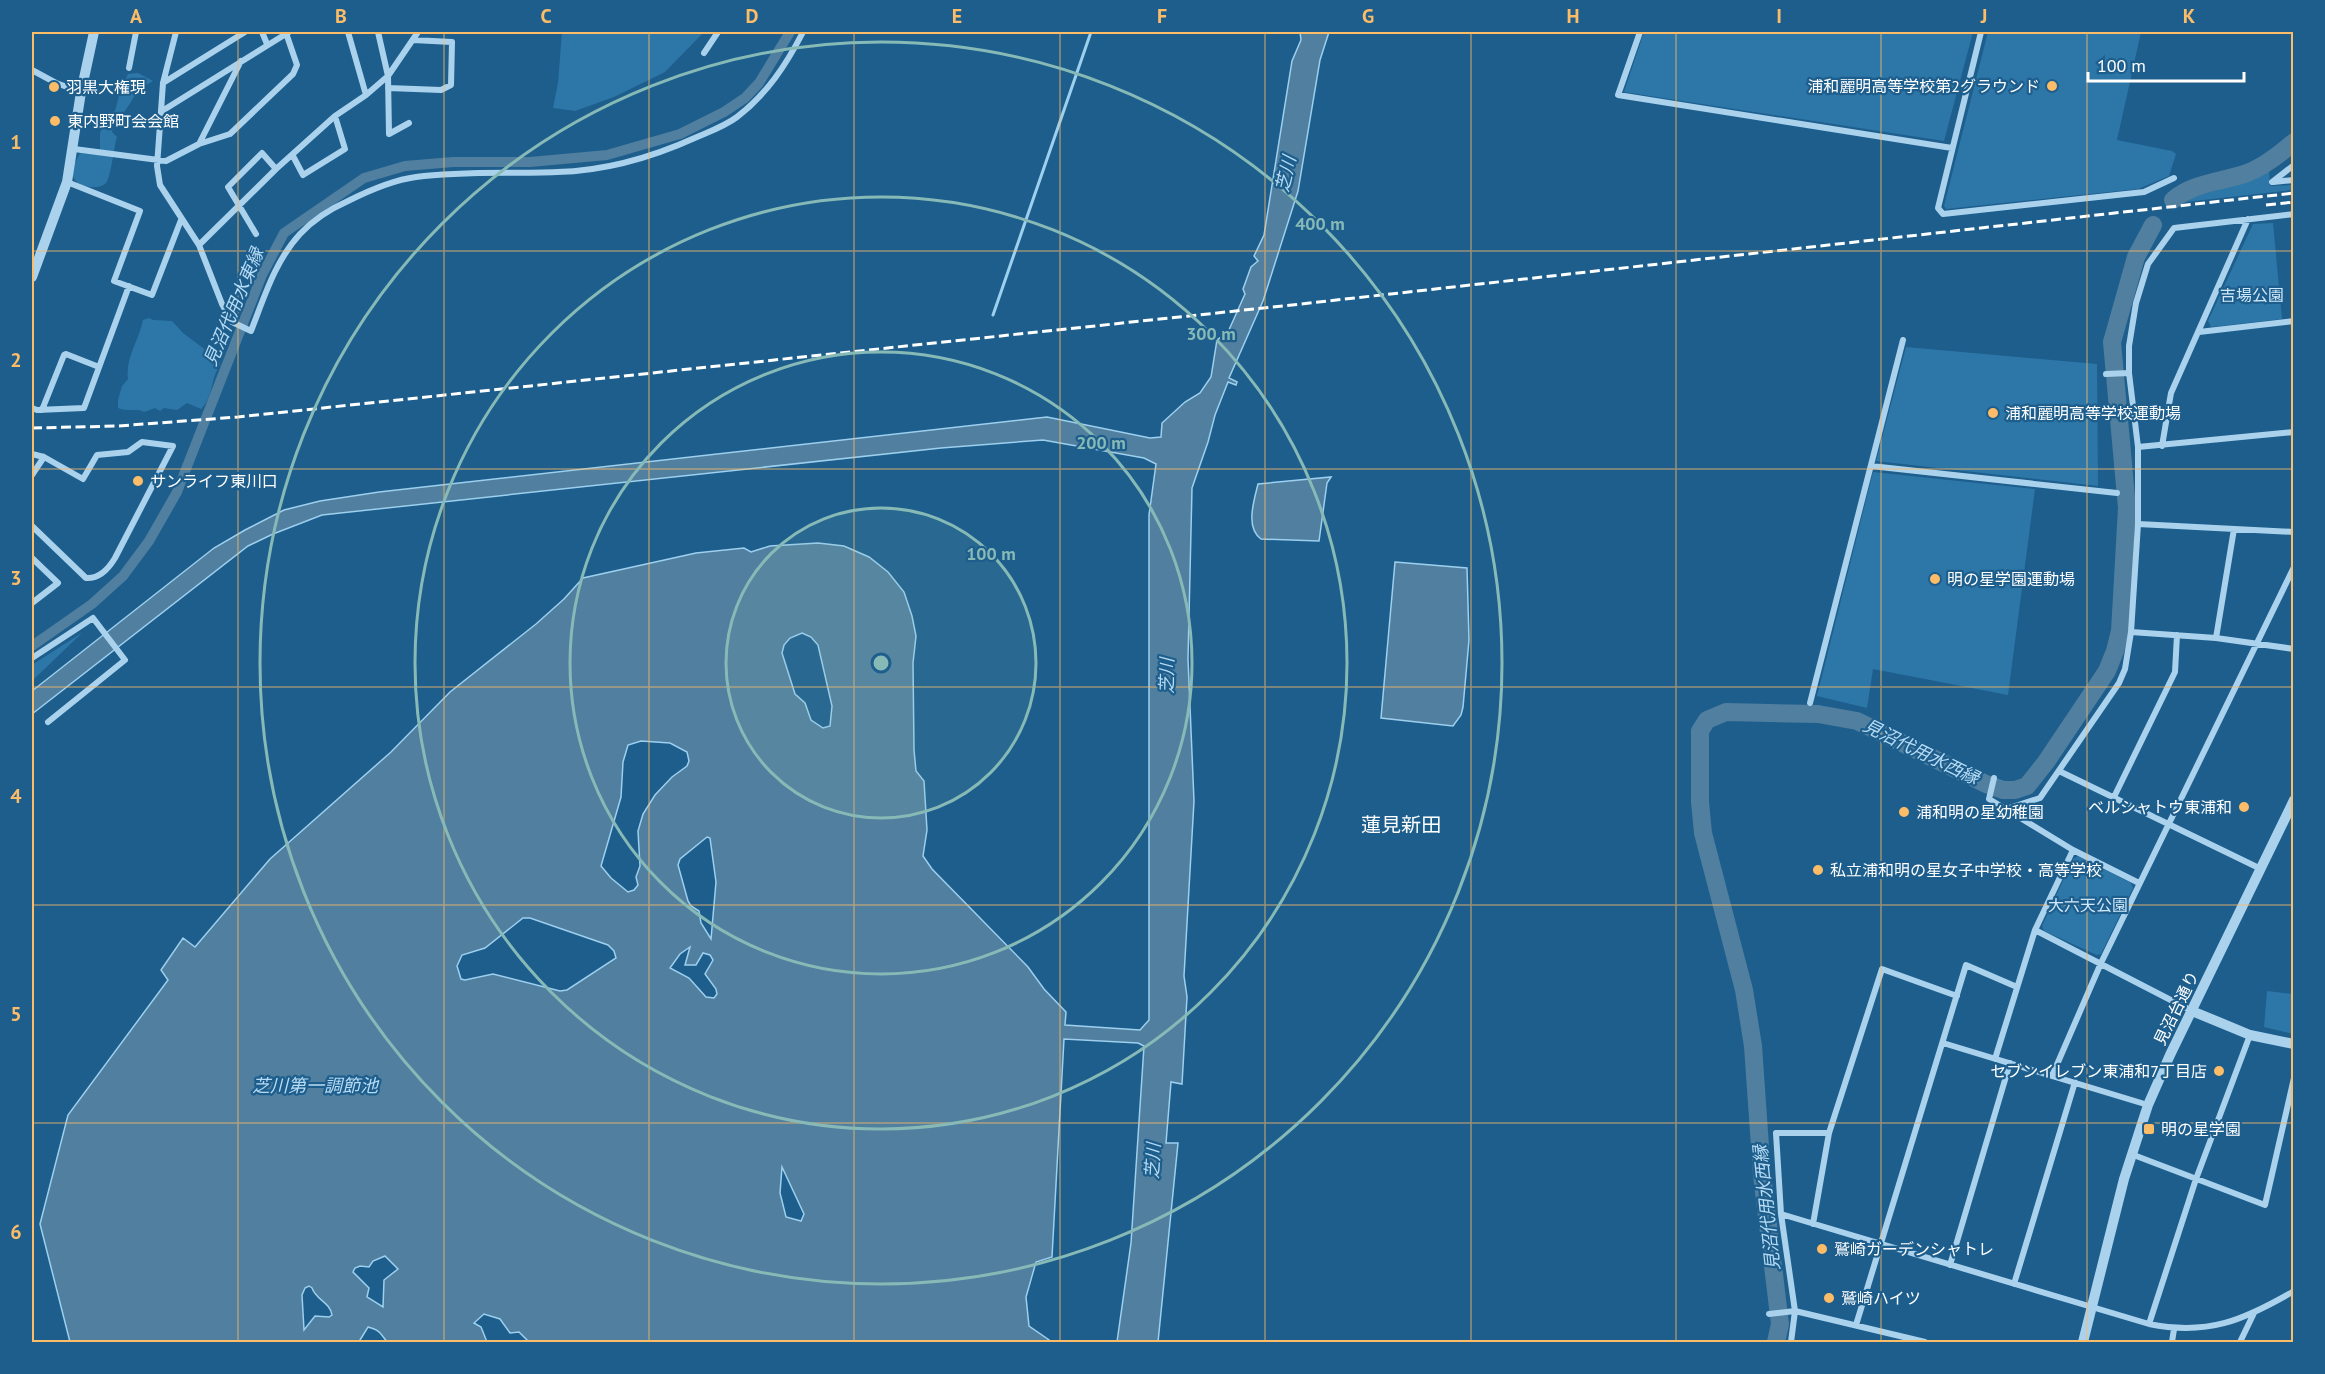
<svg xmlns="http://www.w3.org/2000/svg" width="2325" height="1374" font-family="'PT Sans','Noto Sans JP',sans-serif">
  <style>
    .green { fill: #2d77a8 }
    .water { fill: #517f9f; stroke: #9dcfee; stroke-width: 1.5; fill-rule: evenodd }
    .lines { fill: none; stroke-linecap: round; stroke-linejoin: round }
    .stream { stroke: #9dcfee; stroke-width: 3 }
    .canal { stroke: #517f9f; stroke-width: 10 }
    .river { stroke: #517f9f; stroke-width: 18 }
    .minor { stroke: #aad2ed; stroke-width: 6 }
    .tertiary { stroke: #aad2ed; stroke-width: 10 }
    .rail { stroke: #fff; stroke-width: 3; stroke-dasharray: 10 4.5; stroke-linecap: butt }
    .grid { fill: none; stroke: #fcbc68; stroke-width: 1.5; stroke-opacity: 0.55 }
    .ring { fill: none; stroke: #87bab6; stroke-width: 3 }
    .poi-dot { fill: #fcbc68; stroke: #1d5e8d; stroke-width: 2 }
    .labels { text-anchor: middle; stroke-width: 4.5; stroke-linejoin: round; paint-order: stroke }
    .poi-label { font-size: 16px; fill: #fff; stroke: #1d5e8d; text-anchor: start }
    .park-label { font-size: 16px; fill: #cfe8f9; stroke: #1d5e8d }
    .street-label { font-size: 16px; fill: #fff; stroke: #1d5e8d }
    .water-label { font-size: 18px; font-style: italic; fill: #b6dbf4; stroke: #1d5e8d }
    .quarter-label { font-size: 20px; fill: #fff; stroke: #1d5e8d }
    .centre { fill: #87bab6; stroke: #1d5e8d; stroke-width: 3 }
    .ring-label { font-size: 18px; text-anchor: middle; font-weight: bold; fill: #87bab6; stroke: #1d5e8d; stroke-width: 4.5; stroke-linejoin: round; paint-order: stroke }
    .neatline { fill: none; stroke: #fcbc68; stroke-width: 2 }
    .grid-label { font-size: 20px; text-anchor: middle; font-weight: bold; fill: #fcbc68 }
  </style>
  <rect width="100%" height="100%" fill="#1d5e8d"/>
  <path class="green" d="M562,32H704L665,72L614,97L575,111L553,108L558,83Z
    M1644,32H1973L1944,141L1624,92Z
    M1988,32H2141L2117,140L2172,151L2176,154L2169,176L2138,189L1946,209L1944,206Z
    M138,73L153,81C131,93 137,96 124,112C117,121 115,120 112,132L117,137C114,146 111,177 106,183C99,191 75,187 73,176C72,168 77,159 80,153L96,154L100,151V133L107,115L115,111L120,92L128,74Z
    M2269,170L2270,186L2291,185L2292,190L2185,202L2188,198L2234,185Z
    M2273,223L2282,319L2211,327L2208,321L2253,224Z
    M149,318L153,320L172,321L183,333L219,360L220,365C210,379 214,396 201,409L187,403L177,410L164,408L160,411L155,408L144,412C138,408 128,412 118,408V400L122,386L128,379C125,359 139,340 143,320Z
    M1906,347L2097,364L2098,486L1876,461Z
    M1873,472L2035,489L2008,695L1873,669L1867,708L1817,696Z
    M83,632L32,681V665Z
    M2078,856L2131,883L2133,888L2101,954L2097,955L2044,931L2042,926L2073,859Z
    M2267,991L2293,994V1034L2264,1027Z"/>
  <path class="water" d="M1300,32H1329L1320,60L1298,191L1263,301L1229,378L1237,382L1236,385L1228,382L1215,415L1208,442L1192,488L1188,659L1194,801L1184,976L1187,997L1182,1084L1171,1082L1166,1143H1178L1158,1342H1117L1131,1243L1144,1046L1138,1043L1064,1039L1052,1257L1036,1262L1026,1297L1029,1326L1052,1342H529L519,1332L510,1333L500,1319L484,1314L474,1323L481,1327L487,1342H387C381,1334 380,1330 368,1327L360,1340L362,1342H70L40,1224L68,1115L168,980L161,970L183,938L195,947L270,859L391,752L450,692L536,624L564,599L583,578L696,553L744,548L751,552L770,546L818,543L844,546L869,557L888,572L904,592L912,616L916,636L913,663L914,750L916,771L924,781L927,830L923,856L932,869L1028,967L1044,989L1066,1012L1065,1025L1140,1030L1149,1020V515L1156,464L1144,458L1043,440L941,448L322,515L273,534L248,546L32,714V691L214,548L245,530L284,510L320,501L379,492L1047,417L1150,438L1161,437L1162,423L1185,402L1200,393L1211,377L1217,340L1228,332L1245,294L1243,289L1251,267L1258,261L1254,256L1264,235L1292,61L1301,40ZM802,633L811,637L818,645L832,706L830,726L823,728L811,720L805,703L795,694L782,653L784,645L790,638ZM641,741L670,743L687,752L689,761L687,766L672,777L655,795L643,814L638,831L640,866L636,877L638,885L634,890L628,892L611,878L601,866L621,797L623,762L628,745ZM707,837L710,838L716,882L711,939L701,923L699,911L691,906L688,901L678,865L680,859ZM523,918H530L608,945L614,951L616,958L567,990L560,991L493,974L465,980L461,979L457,966L462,955L485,948ZM690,947L685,965H696L703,953L710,955L713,960L705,974L716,989L717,994L714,998L706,997L689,978L670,968L680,954ZM782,1167L804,1214L801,1221L786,1217L780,1193ZM385,1256L398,1269L384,1280L383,1307L367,1297L369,1288L353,1272L355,1268L360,1266L369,1267L373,1261ZM309,1286L312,1288C316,1300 330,1302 332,1315L329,1317L315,1316L304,1330L302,1295L305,1288Z
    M1331,477L1327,483L1319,541L1261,539C1245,527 1254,501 1258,484Z
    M1395,562L1467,568L1469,640L1463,707L1461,715L1453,726L1381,718Z"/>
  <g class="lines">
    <path class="stream" d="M993,315L1091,32"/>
    <path class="canal" d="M32,646L92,604L123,576L149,541L177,492L262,275L284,233L364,178L405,166L453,162H530L607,155L680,134L724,112L745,98L759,83L790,32"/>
    <path class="river" d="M2173,200C2194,182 2222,182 2247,173C2264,167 2280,154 2294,142
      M1776,1342L1780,1324L1762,1175L1753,1046L1744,990L1703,833L1700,802V731L1707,720L1726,712L1818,714L1857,721L1986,784L2003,790H2015L2027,786L2046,762L2107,671L2115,651L2120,631L2127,508L2112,342L2136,257L2153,225"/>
    <path class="minor" d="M176,32L163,83L157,166L160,185L199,245L222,304L232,322L251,331C264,298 275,261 300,234C313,220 330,209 348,201C368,191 393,180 416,177C463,171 510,174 557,172C605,171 653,157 697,137C711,131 725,126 737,117C767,94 786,65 803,32
      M262,32L267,44
      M348,32L366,95
      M378,32L388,76L389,134L409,123
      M1640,32L1618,95L1952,148
      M1981,32L1938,208L1943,214L2144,192L2174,178
      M704,53L718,32
      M129,68L136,32
      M32,70L56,83L81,92
      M163,83L245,32
      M388,88L441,90L451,85L452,42L413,40
      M162,111L289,32
      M199,144L241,61
      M74,149L166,161L199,144L230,134L293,74L297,65L286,33
      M293,156L303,175L345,149L335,116
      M67,182L140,211L114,281L152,295L181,220
      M2272,182L2294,165
      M2273,182L2294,180
      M256,234L228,187L262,153L276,169
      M199,245L276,169L335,116L366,95L388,76L418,32
      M2199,332L2294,321
      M2106,374L2129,373
      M32,408L37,410L84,408L129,286
      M42,410L64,355L66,354L99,367
      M2162,446L2171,393L2248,219
      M2138,447L2294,432
      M32,454L44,457L83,479L97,455L128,452L142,442L173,446L115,558C109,568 99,579 86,578L32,526
      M1871,466L2117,493
      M32,475L44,457
      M2138,524L2294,532
      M32,558L58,583L32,603
      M2131,632L2216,638L2294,649
      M2216,638L2234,529
      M32,658L93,618L125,660L48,722
      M1810,703L1903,340
      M2059,771L2261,869
      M1994,778L1989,799L2073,850L2139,883
      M2114,797L2175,672L2177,635
      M2006,809L2040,798L2119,683L2125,669L2131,632L2138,524V447L2129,373V346L2136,303L2148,264L2174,228L2294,214
      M2035,930L2192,1011
      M1943,1043L2148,1105
      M1995,1059L2035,930L2073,850
      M2052,1076L2101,963L2294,567
      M2131,1154L2265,1205L2294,1078
      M1781,1214L2149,1324C2208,1336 2244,1320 2294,1291
      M1813,1224L1829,1133L1882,969L1957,996
      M1950,1265L2010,1063
      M2014,1284L2075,1082
      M1769,1314L1795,1311L1925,1342
      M2149,1324L2196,1179L2250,1035
      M1856,1325L1966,965L2017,987
      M1791,1342L1795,1311L1781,1214L1776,1133H1829
      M2172,1342L2174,1329
      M2240,1342L2254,1313"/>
    <path class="tertiary" d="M32,277L67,182L81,92L94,32
      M2192,1011L2250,1035L2294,1044
      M2083,1342L2124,1179L2148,1105L2170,1055L2294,800"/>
    <path class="rail" d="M2266,205L2294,202
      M32,428L118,426L238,417L1292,305L2294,193"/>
  </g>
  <path class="grid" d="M238,32V1342M444,32V1342M649,32V1342M854,32V1342M1060,32V1342M1265,32V1342M1471,32V1342M1676,32V1342M1881,32V1342M2087,32V1342M32,251H2294M32,469H2294M32,687H2294M32,905H2294M32,1123H2294"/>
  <circle cx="881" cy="663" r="155" fill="#87bab6" fill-opacity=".12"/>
  <g class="ring">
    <circle cx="881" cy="663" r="155"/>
    <circle cx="881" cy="663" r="311"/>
    <circle cx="881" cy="663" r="466"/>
    <circle cx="881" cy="663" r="621"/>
  </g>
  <g class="poi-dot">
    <circle cx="2052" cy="86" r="6"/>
    <circle cx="54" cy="87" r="6"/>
    <circle cx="55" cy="121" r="6"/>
    <circle cx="1993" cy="413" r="6"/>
    <circle cx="138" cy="481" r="6"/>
    <circle cx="1935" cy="579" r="6"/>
    <circle cx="2244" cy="807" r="6"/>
    <circle cx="1904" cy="812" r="6"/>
    <circle cx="1818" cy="870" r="6"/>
    <circle cx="2219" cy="1071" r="6"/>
    <rect x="2143" y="1123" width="12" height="12" rx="3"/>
    <circle cx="1822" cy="1249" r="6"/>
    <circle cx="1829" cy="1298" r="6"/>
  </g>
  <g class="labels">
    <g class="poi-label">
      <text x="2040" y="92" text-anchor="end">浦和麗明高等学校第2グラウンド</text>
      <text x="66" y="93">羽黒大権現</text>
      <text x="67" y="127">東内野町会会館</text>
      <text x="2005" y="419">浦和麗明高等学校運動場</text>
      <text x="150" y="487">サンライフ東川口</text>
      <text x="1947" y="585">明の星学園運動場</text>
      <text x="2232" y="813" text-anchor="end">ベルシャトウ東浦和</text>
      <text x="1916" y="818">浦和明の星幼稚園</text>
      <text x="1830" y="876">私立浦和明の星女子中学校・高等学校</text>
      <text x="2207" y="1077" text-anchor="end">セブンイレブン東浦和7丁目店</text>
      <text x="2161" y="1135">明の星学園</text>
      <text x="1834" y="1255">鷲崎ガーデンシャトレ</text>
      <text x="1841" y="1304">鷲崎ハイツ</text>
    </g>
    <g class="park-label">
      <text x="2252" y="301">吉場公園</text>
      <text x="2088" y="911">大六天公園</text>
    </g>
    <g class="street-label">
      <text transform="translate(2176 1008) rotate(-64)" y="6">見沼台通り</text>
    </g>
    <g class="water-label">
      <text transform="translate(1286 174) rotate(-77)" y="6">芝川</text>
      <text transform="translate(234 307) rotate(-67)" y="6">見沼代用水東縁</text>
      <text transform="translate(1167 676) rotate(-89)" y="6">芝川</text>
      <text transform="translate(1921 752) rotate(26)" y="6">見沼代用水西縁</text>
      <text x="315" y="1092">芝川第一調節池</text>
      <text transform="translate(1153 1161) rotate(-87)" y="6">芝川</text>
      <text transform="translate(1767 1208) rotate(-96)" y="6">見沼代用水西縁</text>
    </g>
    <g class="quarter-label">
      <text x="1401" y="832">蓮見新田</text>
    </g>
  </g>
  <circle cx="881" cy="663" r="9" class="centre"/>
  <g class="ring-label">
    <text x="1320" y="230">400 m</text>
    <text x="1211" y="340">300 m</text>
    <text x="1101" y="449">200 m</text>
    <text x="991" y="560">100 m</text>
  </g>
  <rect width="2325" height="1374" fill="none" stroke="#1d5e8d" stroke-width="66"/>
  <path d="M2088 72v9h156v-9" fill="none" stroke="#ffffff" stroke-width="3"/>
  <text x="2097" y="72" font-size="18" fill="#ffffff" stroke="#1d5e8d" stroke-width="4.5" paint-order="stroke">100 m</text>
  <rect x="33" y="33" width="2259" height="1308" class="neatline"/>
  <g class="grid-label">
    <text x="136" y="23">A</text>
    <text x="341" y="23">B</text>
    <text x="546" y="23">C</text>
    <text x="752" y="23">D</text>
    <text x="957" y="23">E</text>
    <text x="1162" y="23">F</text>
    <text x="1368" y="23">G</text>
    <text x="1573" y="23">H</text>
    <text x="1779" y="23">I</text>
    <text x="1984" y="23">J</text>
    <text x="2189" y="23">K</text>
    <text x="16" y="149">1</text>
    <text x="16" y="367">2</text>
    <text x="16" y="585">3</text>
    <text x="16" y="803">4</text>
    <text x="16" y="1021">5</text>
    <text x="16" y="1239">6</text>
  </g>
</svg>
